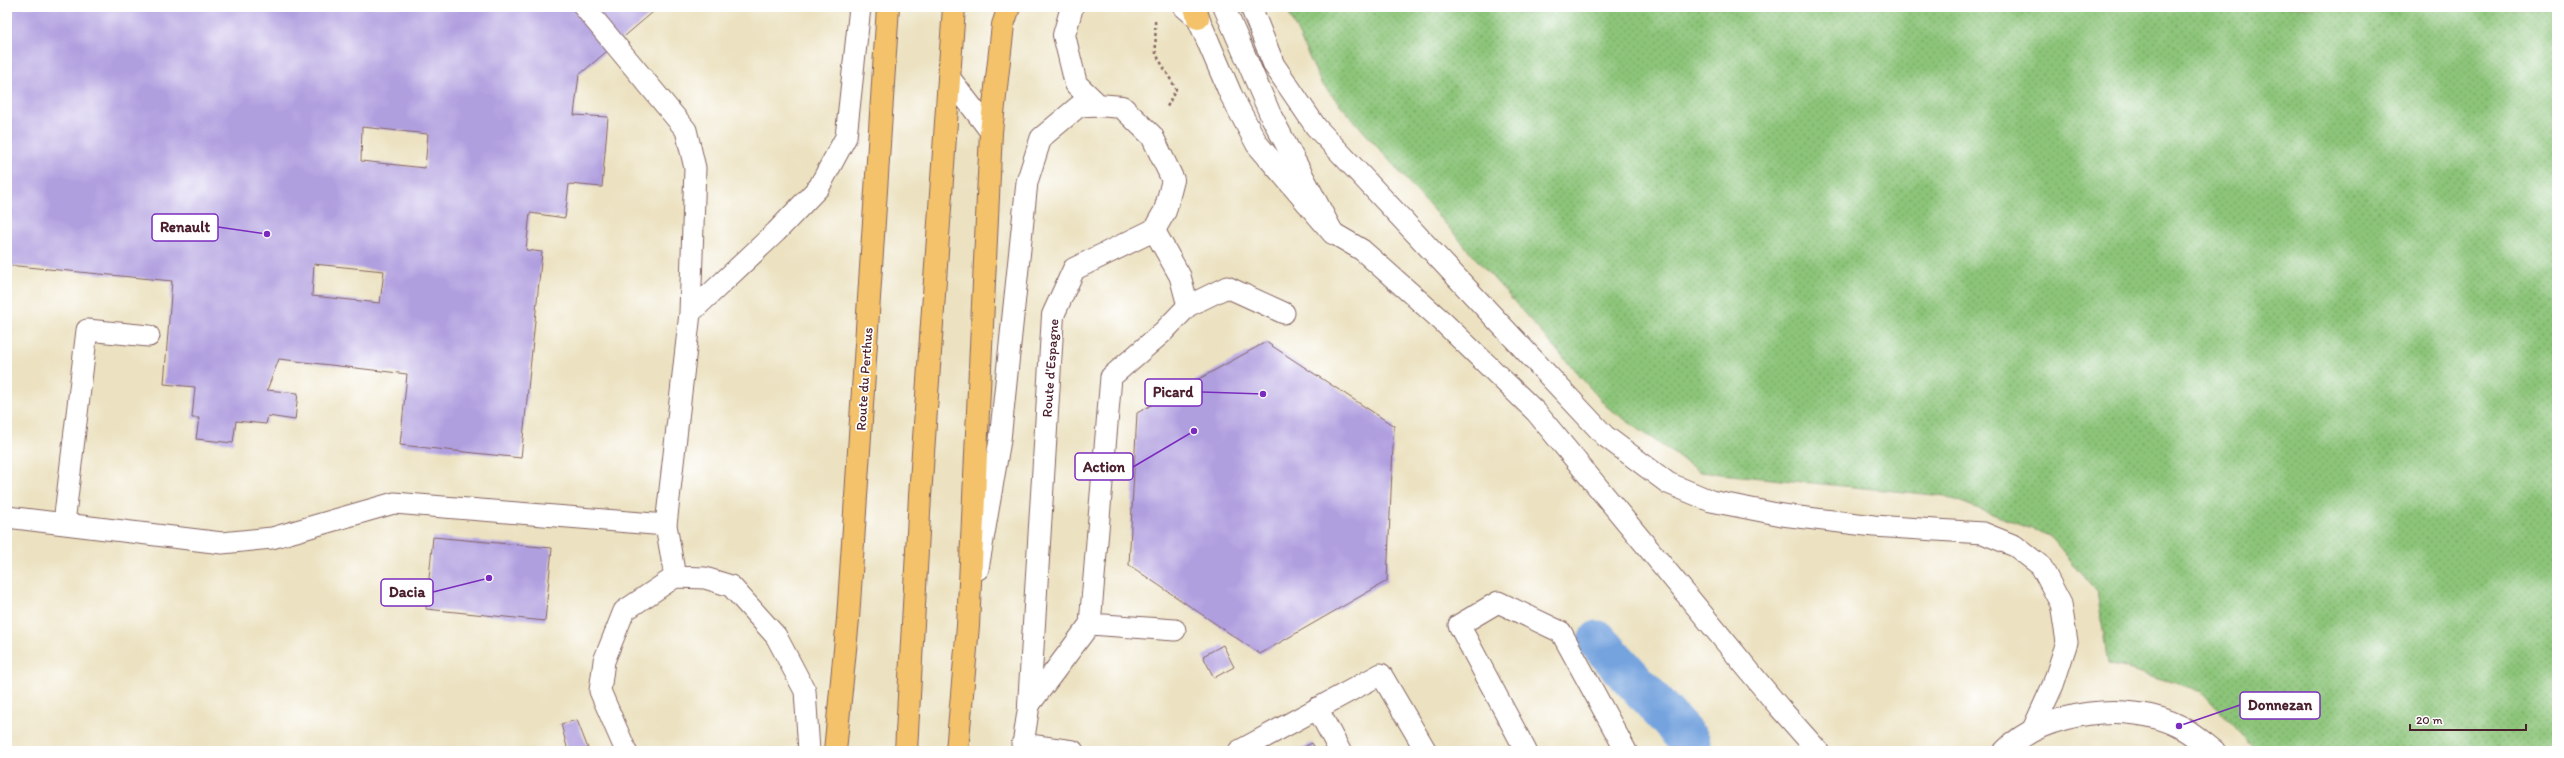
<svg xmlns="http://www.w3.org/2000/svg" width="2564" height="758" font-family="Itim,sans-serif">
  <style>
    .grass { fill: url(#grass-dots); stroke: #6b7252 }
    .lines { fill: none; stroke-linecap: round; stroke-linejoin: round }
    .canal { stroke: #74a3de; stroke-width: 41 }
    .building { fill: #b09fdf; fill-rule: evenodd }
    .lane-casing { stroke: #836360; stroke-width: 23 }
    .street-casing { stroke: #836360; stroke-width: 24 }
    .primary-casing { stroke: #836360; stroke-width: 24 }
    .path { stroke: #836360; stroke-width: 2.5; stroke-dasharray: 3 3; stroke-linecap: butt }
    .lane { stroke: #fff; stroke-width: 21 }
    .street { stroke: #fff; stroke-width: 22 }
    .primary { stroke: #f3c26a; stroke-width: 22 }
    .labels { text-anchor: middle; stroke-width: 3.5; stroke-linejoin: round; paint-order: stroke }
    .street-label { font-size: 14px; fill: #4a1f2b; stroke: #fff }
    .leader { fill: none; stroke: #7b2cbf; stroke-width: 1.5 }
    .callout-dot { fill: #7b2cbf; stroke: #fff; stroke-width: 1.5 }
    .callout { fill: #fff; stroke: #7b2cbf; stroke-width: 1.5 }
    .callout-label { font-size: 15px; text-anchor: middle; font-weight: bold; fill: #4a1f2b }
  </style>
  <defs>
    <pattern id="grass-dots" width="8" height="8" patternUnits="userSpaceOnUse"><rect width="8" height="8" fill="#8cc579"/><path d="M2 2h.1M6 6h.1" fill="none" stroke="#749f63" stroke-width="1.8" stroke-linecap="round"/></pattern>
  </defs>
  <rect width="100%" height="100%" fill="#fff"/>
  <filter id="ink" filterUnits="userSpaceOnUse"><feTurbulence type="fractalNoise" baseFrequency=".025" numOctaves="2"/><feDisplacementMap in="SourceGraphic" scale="8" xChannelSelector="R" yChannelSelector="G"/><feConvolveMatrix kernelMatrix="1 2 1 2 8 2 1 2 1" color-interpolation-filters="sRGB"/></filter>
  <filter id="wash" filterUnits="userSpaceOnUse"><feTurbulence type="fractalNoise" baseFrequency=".012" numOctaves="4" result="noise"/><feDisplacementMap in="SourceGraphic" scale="16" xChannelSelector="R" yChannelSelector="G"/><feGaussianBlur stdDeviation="0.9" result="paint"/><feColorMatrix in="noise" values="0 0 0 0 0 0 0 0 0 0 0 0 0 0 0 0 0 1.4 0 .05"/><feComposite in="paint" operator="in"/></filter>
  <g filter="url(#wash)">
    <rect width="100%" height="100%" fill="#ece2c1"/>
    <path class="grass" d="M1286,7H2557V751H2256L2201,691L2108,663L2097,592L2050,536L1945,496L1700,472L1607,407L1321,83Z"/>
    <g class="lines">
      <path class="canal" d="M1598,641L1690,742"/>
    </g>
    <g id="blocks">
      <path class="building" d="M7,7H659L579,75L574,115L608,117L602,187L569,184L565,218L530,213L526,250L542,252L521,458L400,445L407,374L279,359L267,390L298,393L295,420L268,416L266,424L236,421L233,443L196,439L199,418H192L195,387L164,384L172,281L7,265ZM362,127L428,134L425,168L361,161ZM314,264L384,271L380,303L312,296Z
        M1266,342L1394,426L1387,581L1260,654L1129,565L1137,413Z
        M433,537L552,548L545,621L426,609Z
        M1223,645L1234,667L1214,678L1203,656Z
        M577,720L589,751H568L561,724Z
        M1312,743L1317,751H1296Z"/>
    </g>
  </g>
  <g filter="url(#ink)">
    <use href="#blocks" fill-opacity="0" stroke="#836360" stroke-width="1"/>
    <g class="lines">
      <defs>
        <path id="lane" d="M584,7L686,130L695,168L690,313
          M1224,7L1271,116L1333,233L1362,250L1442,321L1536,412L1779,707L1818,751
          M1251,7L1274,65L1316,127L1605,436L1668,483L1711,501L1782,515L1874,526L1983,533L2015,546L2041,566L2061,604L2067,642L2053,685L2032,731
          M949,77L991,132
          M1188,306L1227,287L1284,313
          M7,517L222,543L272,538L394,503L666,525
          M64,523L87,330L149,336
          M978,569L1000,440L1027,182L1041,138L1079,106L1098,105
          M675,577L666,525L690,313L776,232L819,187L846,137L860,7
          M1090,624L1175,630
          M1317,708L1340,751
          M1022,744L1073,751
          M626,751L600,691L604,661L624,611L675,577L705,578L731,586L776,636L805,691L809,751
          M1022,751L1029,705L1090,624L1111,377L1163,332L1188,306L1180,276L1154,230
          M1239,751L1381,674L1426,751
          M1526,751L1459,625L1498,602L1561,632L1626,751"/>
        <path id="street" d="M1185,7L1198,18L1231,95L1257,144L1333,233
          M1029,705L1053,315L1074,269L1154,230L1165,211L1173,180L1152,136L1122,107L1098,105L1076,84L1064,35L1072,7
          M2005,751C2044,710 2130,701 2179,726C2192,732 2203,743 2214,751"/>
        <path id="primary" d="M1195,7L1198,18
          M835,751L848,619L888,7
          M906,751L920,496L954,7
          M957,751L968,626L991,132L1003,25L1009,7"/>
      </defs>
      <use href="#lane" class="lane-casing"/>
      <use href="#street" class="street-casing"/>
      <use href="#primary" class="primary-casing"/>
      <path class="path" d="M1155,21L1156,54L1176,89L1167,107"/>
      <use href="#lane" class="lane"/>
      <use href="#street" class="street"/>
      <use href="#primary" class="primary"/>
    </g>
  </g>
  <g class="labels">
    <g class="street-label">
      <text transform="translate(1050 368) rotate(-86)" y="5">Route d'Espagne</text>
      <text transform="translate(864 379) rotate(-86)" y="5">Route du Perthus</text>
    </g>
  </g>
  <path class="leader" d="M267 234L218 227M1263 394L1202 392M1194 431L1133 467M489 578L433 592M2179 726L2240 705"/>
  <g class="callout-dot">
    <circle cx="267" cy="234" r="4"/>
    <circle cx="1263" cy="394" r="4"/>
    <circle cx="1194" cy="431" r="4"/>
    <circle cx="489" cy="578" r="4"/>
    <circle cx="2179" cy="726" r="4"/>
  </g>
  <g class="callout">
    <rect x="152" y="214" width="66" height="27" rx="4"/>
    <rect x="1145" y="379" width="57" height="27" rx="4"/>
    <rect x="1075" y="453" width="58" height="27" rx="4"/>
    <rect x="381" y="579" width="52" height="27" rx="4"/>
    <rect x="2240" y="692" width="80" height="27" rx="4"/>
  </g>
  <g class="callout-label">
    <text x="185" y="232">Renault</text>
    <text x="1173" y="397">Picard</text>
    <text x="1104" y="472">Action</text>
    <text x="407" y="597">Dacia</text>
    <text x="2280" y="710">Donnezan</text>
  </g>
  <rect width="2564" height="758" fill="none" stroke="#fff" stroke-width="24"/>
  <path d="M2410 724v6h116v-6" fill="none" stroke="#4a1f2b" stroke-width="2"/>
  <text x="2416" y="724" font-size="12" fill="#4a1f2b" stroke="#ffffff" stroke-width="3" paint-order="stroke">20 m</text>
</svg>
